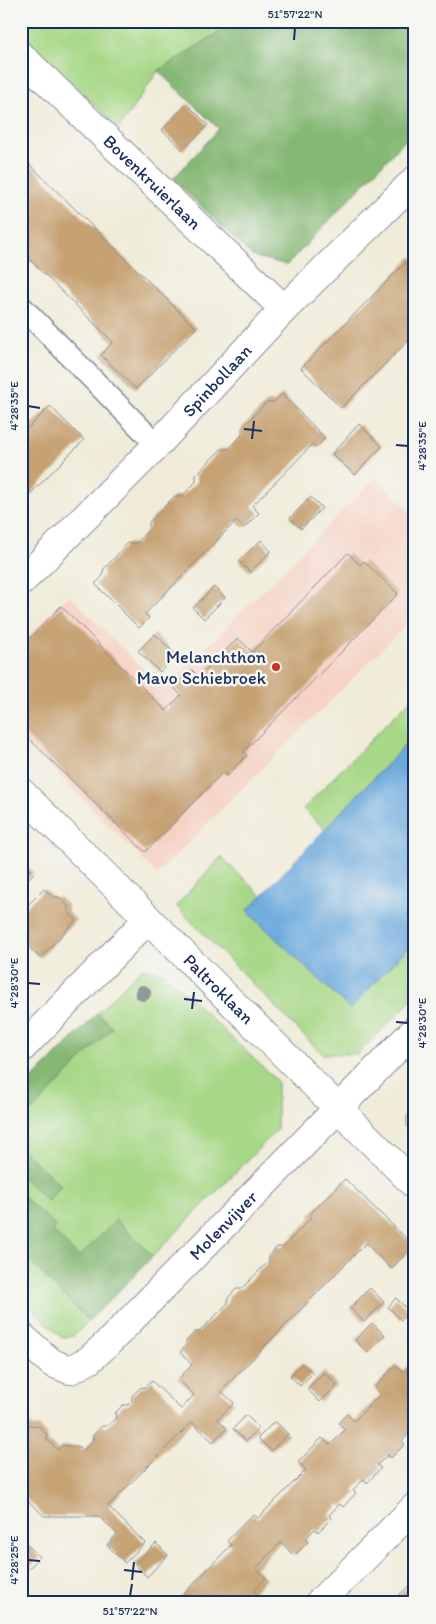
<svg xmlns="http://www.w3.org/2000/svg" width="436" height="1624" font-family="Itim,sans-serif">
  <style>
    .built { fill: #f6d2c4 }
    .green { fill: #a7d887; stroke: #618472 }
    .forest { fill: #85b874; stroke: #507469 }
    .water { fill: #6ba9dd; stroke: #436c9e }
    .building { fill: #c6a273 }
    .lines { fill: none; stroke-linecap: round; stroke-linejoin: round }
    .lane-casing { stroke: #868e9c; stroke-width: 24 }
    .street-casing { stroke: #868e9c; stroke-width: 30 }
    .lane { stroke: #fff; stroke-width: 21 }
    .street { stroke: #fff; stroke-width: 28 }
    .tree { fill: #8e9b9b }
    .ticks { fill: none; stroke: #1b2f5e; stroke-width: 2 }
    .poi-dot { fill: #c8321e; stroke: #f6f6f2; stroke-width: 2 }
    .labels { text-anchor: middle; stroke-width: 5; stroke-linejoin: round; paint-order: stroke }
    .street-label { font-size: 18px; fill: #1b2f5e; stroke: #f6f6f2 }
    .poi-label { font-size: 18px; fill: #1b2f5e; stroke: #f6f6f2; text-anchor: end }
    .neatline { fill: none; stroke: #1b2f5e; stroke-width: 2 }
    .ticks-label { font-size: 12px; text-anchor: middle; fill: #1b2f5e }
  </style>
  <rect width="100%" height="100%" fill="#f6f6f2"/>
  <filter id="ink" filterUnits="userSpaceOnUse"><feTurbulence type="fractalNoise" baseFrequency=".02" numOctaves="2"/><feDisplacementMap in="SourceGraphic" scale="10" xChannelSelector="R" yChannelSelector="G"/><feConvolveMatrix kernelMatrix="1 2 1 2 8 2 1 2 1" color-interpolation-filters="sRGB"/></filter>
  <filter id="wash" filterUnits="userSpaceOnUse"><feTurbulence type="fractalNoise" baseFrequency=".0096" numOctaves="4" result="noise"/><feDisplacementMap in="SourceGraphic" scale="20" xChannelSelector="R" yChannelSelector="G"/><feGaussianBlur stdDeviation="1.12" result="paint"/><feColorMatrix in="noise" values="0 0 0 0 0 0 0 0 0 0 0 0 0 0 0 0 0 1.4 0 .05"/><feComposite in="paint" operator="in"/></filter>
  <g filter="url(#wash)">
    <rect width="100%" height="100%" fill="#f0ecd9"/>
    <path class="built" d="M376,477L415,516V616L157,874L21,737V643L69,595L164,690Z"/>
    <path class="green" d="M21,21H237L158,71L119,128L21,35Z
      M415,695V735L325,829L303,809Z
      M221,857L262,896L248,911L350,1008L415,940V997L358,1054H322L176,906Z
      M142,968L164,973L277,1081V1130L74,1336L62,1338L21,1298V1091Z"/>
    <path class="forest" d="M237,21H415V130L287,265L252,256L173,179L219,129L158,71Z
      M98,1013L112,1028L21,1122V1091Z
      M21,1148L61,1186L48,1201L23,1178L21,1180Z
      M23,1197L56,1226L52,1230L79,1257L116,1220L153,1256L89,1321L21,1253V1198Z"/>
    <path class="water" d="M415,735V940L350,1009L247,911Z"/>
    <g id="blocks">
      <path class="building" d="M187,104L208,125L183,150L162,130Z
        M21,156L196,328L136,389L101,355L113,342L21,251Z
        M411,257L415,260V334L341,408L301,368Z
        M282,394L325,438L316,448L313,444L252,506L259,513L244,528L237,521L228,529L145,614L149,618L139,628L95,584L103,576V570L128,543L136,544L149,529V522L175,496H182L196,482V475L221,449H228L242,435V428L267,402H274Z
        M50,406L84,440L21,503V435Z
        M359,424L382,446L355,475L332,454Z
        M311,497L322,508L301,529L290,518Z
        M261,540L271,551L250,572L239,561Z
        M348,553L360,565L364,561L398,594L243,752L247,755L227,776L223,772L145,852L21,731V726L25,722L21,718V647L61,606L166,711L181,695L174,688L192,670L199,677L238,638L252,652Z
        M214,587L225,598L204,619L193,608Z
        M155,634L176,655L160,672L138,651Z
        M21,860L34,873L21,886Z
        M44,889L53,897H59L68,906V912L76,920L40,958L21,940V912Z
        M415,1108V1134L407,1126V1116Z
        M345,1179L414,1246L391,1269L366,1243L221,1391L234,1403L218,1419L227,1428L213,1442L192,1422L108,1506L145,1543L125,1563L107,1545L117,1534L99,1516H44L21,1494V1434L31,1424L33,1427L39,1426L47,1435V1440L58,1450L62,1446H78L83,1451L93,1440V1435L102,1426H107L116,1418L115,1413L123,1405H128L132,1401V1396L140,1388L145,1387L152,1381L181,1409L194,1395L178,1379L192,1365L180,1352L186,1345V1341L195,1332H199L228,1303V1298L236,1289H241L269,1261V1256L277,1247H283L311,1218L310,1214Z
        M370,1288L384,1302L364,1322L350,1308Z
        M396,1298L409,1311L401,1320L388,1307Z
        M372,1323L385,1335L368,1353L355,1340Z
        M415,1359V1433L412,1430L402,1441L405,1444L391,1458L388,1455L377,1465L381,1468L367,1483L364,1479L353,1490L356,1493L343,1507L340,1504L329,1515L332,1518L318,1532L315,1529L305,1539L308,1542L294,1556L281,1542L256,1568L266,1578L254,1591L257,1594L248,1603H175L231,1545L227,1541L253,1514L258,1518L306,1470L298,1462L322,1438L330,1445L345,1430L338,1423L347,1414L354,1421L380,1395L374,1388L396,1365L403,1371Z
        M302,1363L313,1373L300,1386L290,1376Z
        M324,1372L337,1385L320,1402L307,1389Z
        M246,1415L259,1428L246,1441L233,1429Z
        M275,1421L288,1434L271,1451L258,1438Z
        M21,1539L40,1557L28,1569L21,1563Z
        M156,1543L168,1555L147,1577L135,1564Z
        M415,1580V1603H397L394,1600Z"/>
    </g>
  </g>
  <g filter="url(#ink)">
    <use href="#blocks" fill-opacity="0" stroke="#868e9c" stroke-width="1"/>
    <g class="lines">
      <defs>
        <path id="lane" d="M21,306L157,445"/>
        <g id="street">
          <path id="s1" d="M21,56L284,309"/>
          <path id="s2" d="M21,582L157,445L284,309L415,180"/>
          <path id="s3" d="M21,792L415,1185"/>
          <path d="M21,1049L148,919"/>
          <path id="s4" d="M21,1336L52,1363L70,1370L89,1360L109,1342L415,1030"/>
          <path d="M319,1603L415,1507"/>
        </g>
      </defs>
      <use href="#lane" class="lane-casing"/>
      <use href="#street" class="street-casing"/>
      <use href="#lane" class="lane"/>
      <use href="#street" class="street"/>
    </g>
    <circle class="tree" cx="143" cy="993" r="8"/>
  </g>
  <path class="ticks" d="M294,40L295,28M28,406L40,408M244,429L262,431M252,439L254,421M396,445L408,446M28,983L40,984M184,999L202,1001M192,1009L194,992M396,1022L408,1023M28,1560L40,1561M124,1570L142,1572M132,1580L134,1562M130,1596L132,1584"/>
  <circle class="poi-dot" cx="276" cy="667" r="5"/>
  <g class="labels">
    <g class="street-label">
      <text dy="6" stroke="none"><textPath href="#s1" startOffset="182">Bovenkruierlaan</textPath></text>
      <text dy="6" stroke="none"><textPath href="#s2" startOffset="281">Spinbollaan</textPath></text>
      <text dy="6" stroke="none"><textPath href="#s3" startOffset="279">Paltroklaan</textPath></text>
      <text dy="6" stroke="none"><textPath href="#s4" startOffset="272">Molenvijver</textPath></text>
    </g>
    <g class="poi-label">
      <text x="266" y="663">Melanchthon<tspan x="266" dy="21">Mavo Schiebroek</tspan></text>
    </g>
  </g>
  <rect width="436" height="1624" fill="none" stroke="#f6f6f2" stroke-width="55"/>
  <rect x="28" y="28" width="380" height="1568" class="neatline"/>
  <g class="ticks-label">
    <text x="295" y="18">51°57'22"N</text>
    <text transform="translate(14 406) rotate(-90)" y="4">4°28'35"E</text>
    <text transform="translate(422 446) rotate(-90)" y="4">4°28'35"E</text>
    <text transform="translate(14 983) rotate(-90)" y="4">4°28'30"E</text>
    <text transform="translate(422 1023) rotate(-90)" y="4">4°28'30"E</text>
    <text transform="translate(14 1560) rotate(-90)" y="4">4°28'25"E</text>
    <text x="130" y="1615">51°57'22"N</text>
  </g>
</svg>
